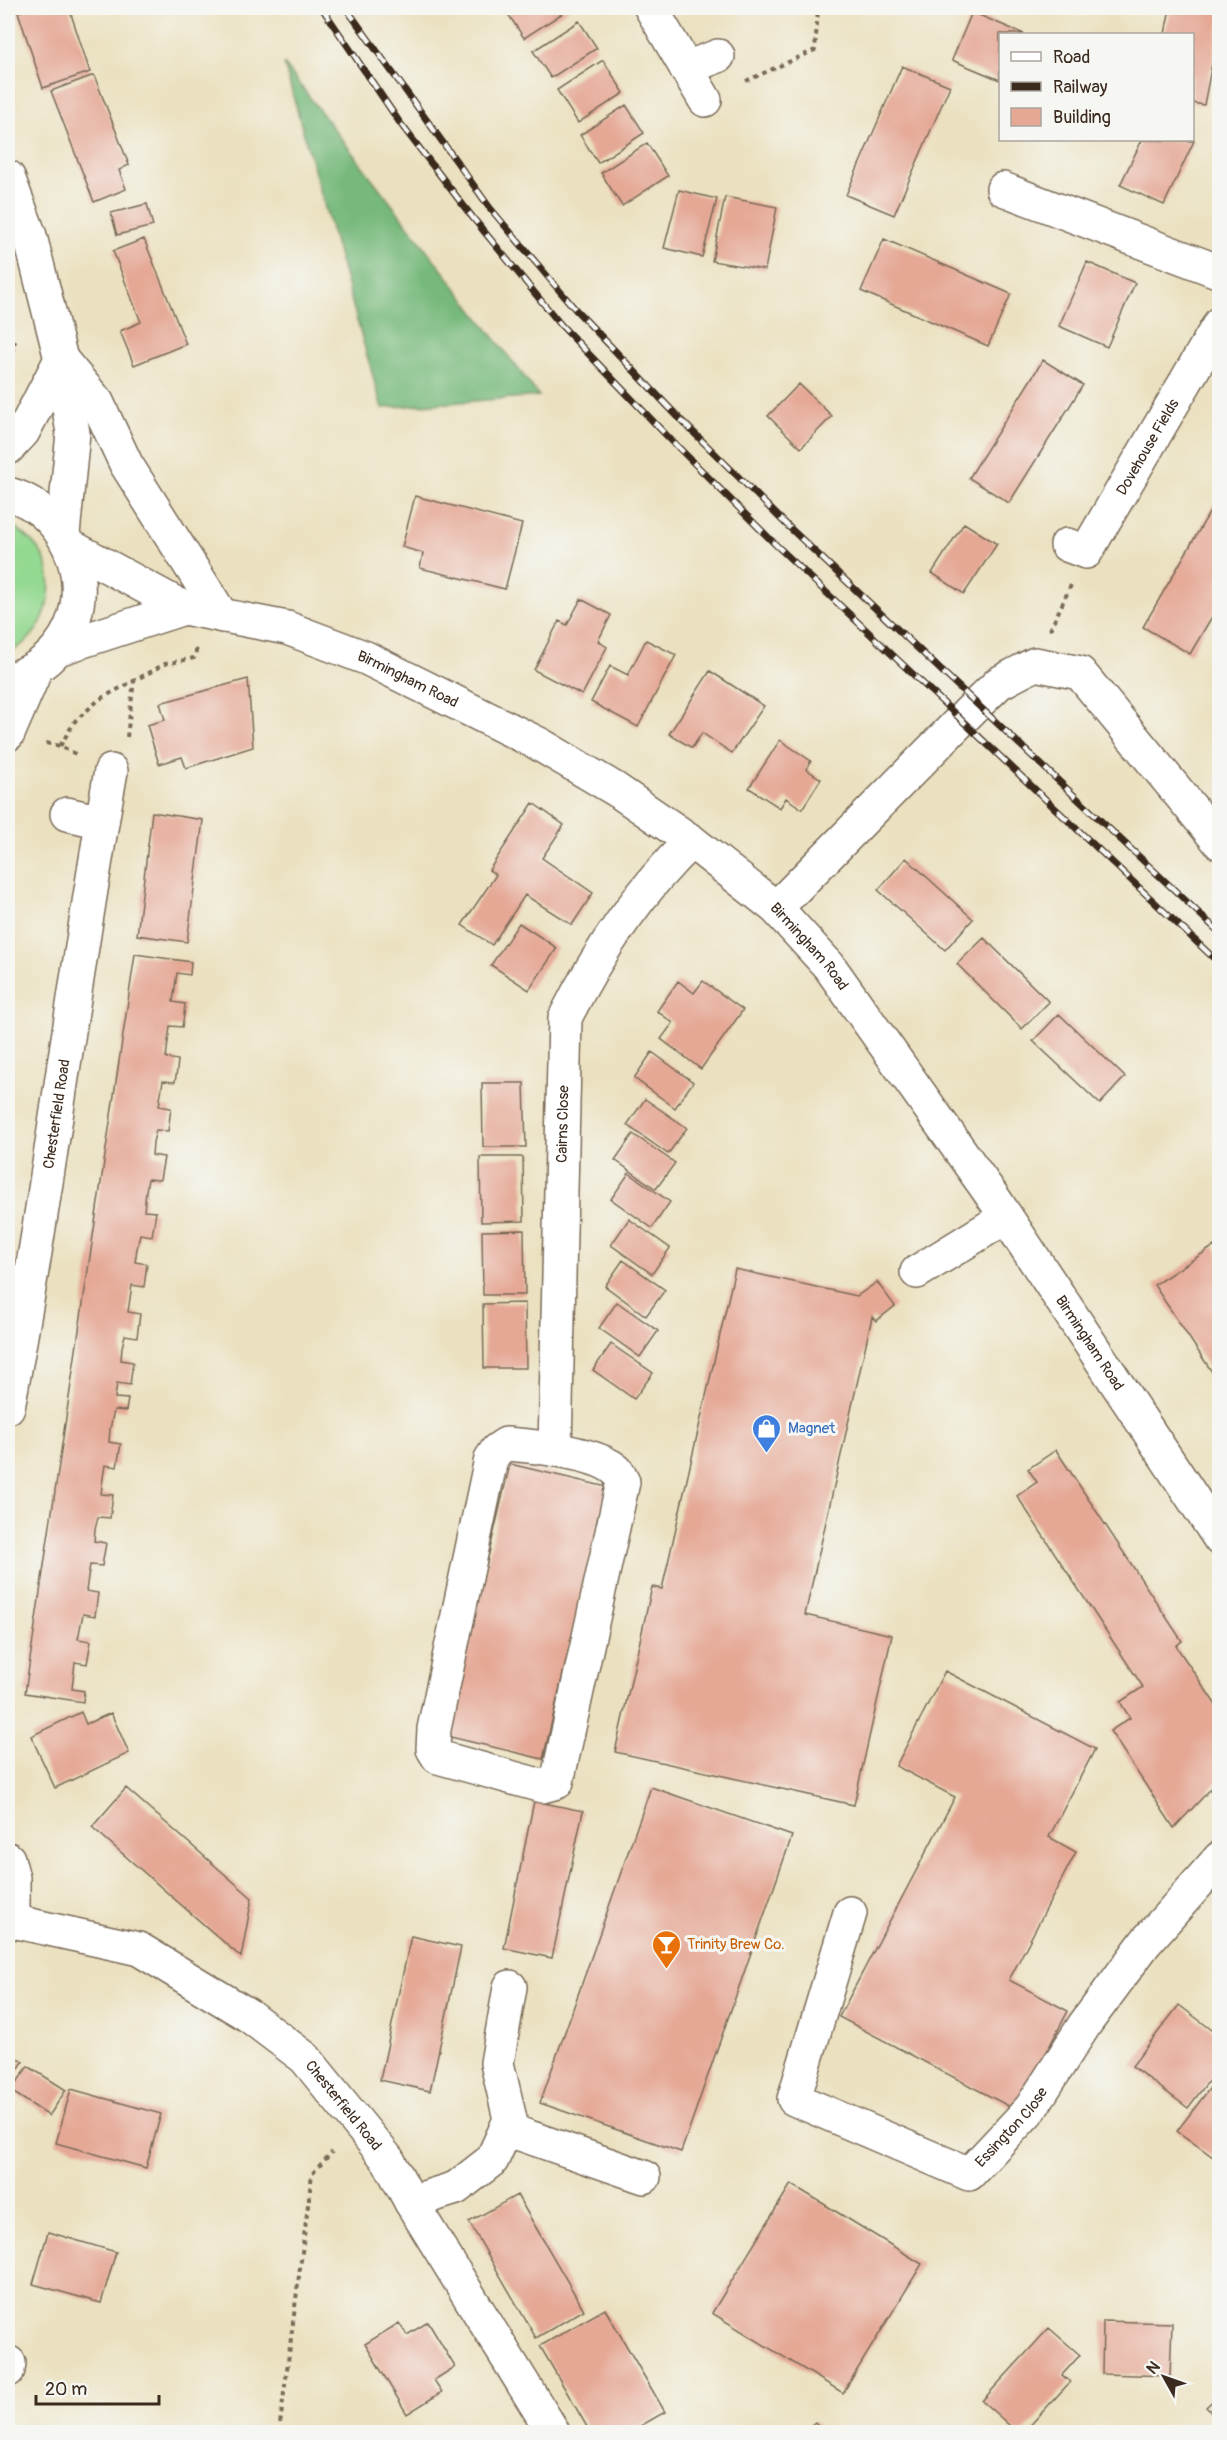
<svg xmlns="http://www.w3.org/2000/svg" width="1227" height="2440" font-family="Pangolin,sans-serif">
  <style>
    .green { fill: #94d991; stroke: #688258; stroke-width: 1.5 }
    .forest { fill: #77b97b; stroke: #59724c; stroke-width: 1.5 }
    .building { fill: #e5a895 }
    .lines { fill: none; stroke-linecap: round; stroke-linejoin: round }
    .minor-casing { stroke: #796a57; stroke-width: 36 }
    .highway-casing { stroke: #796a57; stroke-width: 36 }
    .path { stroke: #796a57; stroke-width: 4; stroke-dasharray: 4.5 4.5; stroke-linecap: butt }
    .minor { stroke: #fff; stroke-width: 33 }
    .highway { stroke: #fff; stroke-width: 33 }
    .rail-casing { stroke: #3b2a1e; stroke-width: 7 }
    .rail { stroke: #f6f6f2; stroke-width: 4.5; stroke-dasharray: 14; stroke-linecap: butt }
    .labels { text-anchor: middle; stroke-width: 6; stroke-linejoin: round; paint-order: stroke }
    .street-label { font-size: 15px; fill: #3b2a1e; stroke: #f6f6f2 }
    .shop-label { font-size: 15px; fill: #366cbe; stroke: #f6f6f2; text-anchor: start }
    .food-label { font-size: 15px; fill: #c56008; stroke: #f6f6f2; text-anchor: start }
  </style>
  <rect width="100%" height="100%" fill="#f6f6f2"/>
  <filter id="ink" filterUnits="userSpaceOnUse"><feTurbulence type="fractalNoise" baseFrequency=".0167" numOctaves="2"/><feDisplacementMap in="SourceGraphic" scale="12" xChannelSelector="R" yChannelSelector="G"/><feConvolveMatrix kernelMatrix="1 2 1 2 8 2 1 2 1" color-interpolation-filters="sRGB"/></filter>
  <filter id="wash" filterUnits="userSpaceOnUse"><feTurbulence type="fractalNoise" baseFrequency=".008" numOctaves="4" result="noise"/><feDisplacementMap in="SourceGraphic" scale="24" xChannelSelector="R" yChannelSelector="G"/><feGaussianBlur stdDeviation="1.35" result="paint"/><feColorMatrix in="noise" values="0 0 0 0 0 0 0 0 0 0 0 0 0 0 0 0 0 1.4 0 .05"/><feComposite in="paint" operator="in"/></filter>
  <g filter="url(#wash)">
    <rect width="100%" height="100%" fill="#ebe1c0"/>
    <path class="green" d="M8,523C22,532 36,542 44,558C59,592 43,640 8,652Z"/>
    <path class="forest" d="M284,64L539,396L382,408Z"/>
    <g id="blocks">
      <path class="building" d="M30,8H69L90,72L43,88L18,12Z
        M512,8H571L524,38L506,11Z
        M1170,8H1220V22L1204,105L1192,103V34H1165Z
        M972,12L1024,34H1000V80L952,60Z
        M579,21L597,48L551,78L533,51Z
        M603,60L624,93L578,123L557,90Z
        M902,66L950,86L894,215L846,195Z
        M94,75L129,165L119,170L126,189L94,202L51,91Z
        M626,105L644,133L598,163L580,135Z
        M1142,140L1194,141L1164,205L1120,185Z
        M647,143L668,176L622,206L601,173Z
        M679,190L717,199L702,257L664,248Z
        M725,197L777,207L765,270L712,261Z
        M147,204L153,226L117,235L111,213Z
        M144,239L186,344L134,365L120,331L141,322L113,251Z
        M884,239L1011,294L988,346L861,291Z
        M1087,262L1135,283L1107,347L1059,326Z
        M1043,360L1083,385L1009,503L969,478Z
        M799,384L832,416L801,448L768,416Z
        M415,496L522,524L505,589L420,568L423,553L402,547Z
        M1216,501L1220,503V603L1190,654L1143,627Z
        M964,523L997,544L964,594L932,573Z
        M581,599L611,615L598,641L607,647L582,695L534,670L559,621L567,625Z
        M646,640L676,655L638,727L591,702L610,666L628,675Z
        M710,671L764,706L732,753L702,733L692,748L669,734Z
        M248,679L253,747L186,768L182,757L159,764L147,725L165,720L160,703Z
        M780,740L811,761L806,769L821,779L802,809L786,798L780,808L749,788Z
        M533,803L564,825L542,858L593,893L572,925L525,895L492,945L462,925L496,875L489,870Z
        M152,812L203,820L187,942L137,935Z
        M906,858L973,919L945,950L878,890Z
        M519,923L557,948L529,990L491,965Z
        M984,938L1049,1002L1022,1029L957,964Z
        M135,954L191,962L190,975L177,973L173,1002L185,1004L184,1015L182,1027L170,1026L166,1058L178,1060L177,1070L175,1082L163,1081L159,1106L171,1108L168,1131L156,1130L153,1142L152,1155L164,1157L160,1180L148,1179L146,1191L144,1211L156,1212L152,1236L140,1234L137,1249L135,1262L147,1264L144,1287L132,1285L128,1312L140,1314L137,1337L125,1335L122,1347L121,1360L133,1362L130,1385L117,1383L115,1398L128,1399L126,1411L114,1410L110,1429L109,1442L121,1444L117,1467L105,1465L103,1478L101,1494L113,1495L110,1518L98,1517L95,1529L94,1541L106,1543L102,1566L90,1565L88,1577L86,1591L98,1593L95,1616L83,1614L78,1639L91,1641L87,1664L75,1662L72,1689L84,1691L83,1702L25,1693Z
        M678,981L694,993L703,981L743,1010L701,1069L661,1039L673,1023L657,1011Z
        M1059,1014L1125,1077L1100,1104L1033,1041Z
        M652,1052L693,1082L675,1108L634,1078Z
        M482,1083H524L526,1147H483Z
        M645,1099L687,1128L668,1154L627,1125Z
        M633,1134L675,1163L656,1189L615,1160Z
        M480,1157H523L524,1221L481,1222Z
        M629,1173L670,1202L652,1228L611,1199Z
        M629,1219L670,1248L652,1274L611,1245Z
        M524,1230L525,1295H483L482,1231Z
        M1214,1246L1220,1255V1384L1154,1285Z
        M623,1260L665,1290L646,1316L605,1286Z
        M735,1269L857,1296L877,1282L895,1306L876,1321L872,1317L805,1615L892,1635L854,1805L615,1752L652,1587L662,1589Z
        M617,1302L658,1331L640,1357L599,1328Z
        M525,1303L526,1368H484L483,1304Z
        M611,1344L653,1373L634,1399L593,1370Z
        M1056,1450L1182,1641L1176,1646L1220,1711V1779L1174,1828L1110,1731L1130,1718L1120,1702L1143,1687L1017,1496L1037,1482L1028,1469Z
        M510,1464L607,1487L543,1759L446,1736Z
        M945,1671L1095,1749L1049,1837L1076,1852L1009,1980L1068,2011L1016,2110L839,2017L955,1797L896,1766Z
        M81,1712L86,1724L111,1713L129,1753L55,1788L31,1736Z
        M651,1787L792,1836L681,2152L540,2103Z
        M126,1788L252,1898L241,1957L92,1827Z
        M534,1801L583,1811L552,1958L504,1948Z
        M411,1936L461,1947L430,2091L380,2080Z
        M1179,2005L1220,2036V2066L1188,2108L1132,2066Z
        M8,2043L14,2047L11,2054L23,2062L8,2085Z
        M28,2066L66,2090L49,2116L11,2091Z
        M1220,2075V2162L1177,2131Z
        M71,2089L161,2114L146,2168L56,2143Z
        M791,2184L922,2264L843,2393L712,2313Z
        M517,2195L584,2310L536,2338L469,2222Z
        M48,2232L116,2252L101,2303L33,2284Z
        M605,2309L665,2412L630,2432H590L540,2346Z
        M1103,2321L1172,2323L1170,2376L1102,2374Z
        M428,2322L455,2367L434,2380L442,2392L407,2414L365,2344L399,2323L407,2335Z
        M1049,2328L1080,2355L1062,2375L1070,2382L1024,2432H1017L982,2401Z
        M1220,2394V2421L1206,2407Z
        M815,2422L823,2432H802Z"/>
    </g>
  </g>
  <g filter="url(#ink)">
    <use href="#blocks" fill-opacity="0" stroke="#796a57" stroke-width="1.5"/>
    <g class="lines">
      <defs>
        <g id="minor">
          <path d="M651,8L705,100"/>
          <path d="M686,68L718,56"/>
          <path d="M8,177L30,236L61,359L73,433L63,534"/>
          <path d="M1003,189L1220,272"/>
          <path d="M61,359L97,402L126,464L222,616"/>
          <path d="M8,448L23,432L61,359"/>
          <path id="s1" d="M1067,545L1086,552L1220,323"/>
          <path id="s2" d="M70,546L184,608L287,628L366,658L539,744L615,789L691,841L776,908L829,966L995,1200L1220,1539"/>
          <path d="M58,649L184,608"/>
          <path d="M67,814L102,822"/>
          <path d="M776,908L970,711L999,683L1035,664L1080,673L1220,843"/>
          <path d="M917,1272L1006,1217"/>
          <path id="s3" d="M8,1407C48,1196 73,983 111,771"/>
          <path d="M506,1444C533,1446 595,1452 616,1470C619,1473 621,1479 623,1482L557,1782L542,1786L438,1757L433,1749L434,1729L491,1459L497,1450Z"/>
          <path id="s4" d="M555,1448L565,1018C597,954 639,891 691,841"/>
          <path d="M8,1859L13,1878V1921"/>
          <path id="s5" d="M850,1913L794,2099L969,2174L1031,2108L1085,2024L1145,1943L1220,1858"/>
          <path id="s6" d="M8,1920L139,1949L248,2015L305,2058L388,2160L411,2202L553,2432"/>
          <path d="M506,2129L644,2177"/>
          <path d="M411,2202L456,2188L492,2160L506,2129L510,2119L497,2063L510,1987"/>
          <path d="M8,2370L9,2363"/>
        </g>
        <path id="highway" d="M8,494C73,511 101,597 57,649C43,666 27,673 8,681
          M8,734L36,669"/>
      </defs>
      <use href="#minor" class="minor-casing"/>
      <use href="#highway" class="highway-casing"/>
      <path class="path" d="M746,81L815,50L818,8
        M8,370L15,341
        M1050,630L1071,585
        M127,737L134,680
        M46,743L60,746L78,755
        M60,746L75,721L100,699L165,664L194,658L197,648
        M279,2432L312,2174L332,2152"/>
      <use href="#minor" class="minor"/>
      <use href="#highway" class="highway"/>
      <defs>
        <path id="rail" d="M322,8L400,123L473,218L561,325L669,438L775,544L1220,964
          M346,8L490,208L575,309L682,421L790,528L1220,933"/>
      </defs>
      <use href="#rail" class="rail-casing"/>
      <use href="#rail" class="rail"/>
    </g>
  </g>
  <defs>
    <symbol id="shop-pin" viewBox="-11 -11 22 30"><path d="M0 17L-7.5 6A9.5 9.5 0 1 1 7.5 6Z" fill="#3f7fe0" stroke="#f6f6f2"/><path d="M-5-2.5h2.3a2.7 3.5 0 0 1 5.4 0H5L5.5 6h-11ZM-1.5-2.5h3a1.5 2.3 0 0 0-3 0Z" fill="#fff"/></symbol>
    <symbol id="bar-pin" viewBox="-11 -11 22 30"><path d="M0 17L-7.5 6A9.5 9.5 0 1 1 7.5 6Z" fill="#e8710a" stroke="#f6f6f2"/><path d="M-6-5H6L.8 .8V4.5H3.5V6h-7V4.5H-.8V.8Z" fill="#fff"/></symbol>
  </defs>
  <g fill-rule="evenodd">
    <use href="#shop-pin" x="750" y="1412" width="33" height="45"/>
    <use href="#bar-pin" x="650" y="1928" width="33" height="45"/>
  </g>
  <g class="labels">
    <g class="street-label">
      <text dy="5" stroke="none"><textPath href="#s1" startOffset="142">Dovehouse Fields</textPath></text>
      <text dy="5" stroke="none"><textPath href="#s2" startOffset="366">Birmingham Road</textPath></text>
      <text dy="5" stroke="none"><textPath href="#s2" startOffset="852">Birmingham Road</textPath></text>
      <text dy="5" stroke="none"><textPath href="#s3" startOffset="297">Chesterfield Road</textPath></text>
      <text dy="5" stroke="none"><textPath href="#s4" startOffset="324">Cairns Close</textPath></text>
      <text dy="5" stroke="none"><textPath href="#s2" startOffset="1338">Birmingham Road</textPath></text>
      <text dy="5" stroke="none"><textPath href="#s6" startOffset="394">Chesterfield Road</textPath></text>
      <text dy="5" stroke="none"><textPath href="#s5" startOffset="448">Essington Close</textPath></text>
    </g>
    <g class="shop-label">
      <text x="788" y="1433">Magnet</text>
    </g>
    <g class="food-label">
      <text x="687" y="1949">Trinity Brew Co.</text>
    </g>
  </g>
  <rect width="1227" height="2440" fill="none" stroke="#f6f6f2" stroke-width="30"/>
  <rect x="999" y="33" width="195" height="108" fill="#f6f6f2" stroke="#aba49d" stroke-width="1.5"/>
  <rect x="1011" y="52" width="30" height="9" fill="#ffffff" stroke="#aba49d" stroke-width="1.5"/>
  <text x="1053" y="63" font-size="18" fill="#3b2a1e">Road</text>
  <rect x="1011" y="82" width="30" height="9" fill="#3b2a1e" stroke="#aba49d" stroke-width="1.5"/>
  <text x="1053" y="93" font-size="18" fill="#3b2a1e">Railway</text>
  <rect x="1011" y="108" width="30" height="18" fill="#e5a895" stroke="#aba49d" stroke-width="1.5"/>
  <text x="1053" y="123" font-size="18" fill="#3b2a1e">Building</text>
  <g transform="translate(1164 2377) rotate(310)" stroke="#f6f6f2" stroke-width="4.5" paint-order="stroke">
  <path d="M0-4.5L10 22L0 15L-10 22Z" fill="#3b2a1e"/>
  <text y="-9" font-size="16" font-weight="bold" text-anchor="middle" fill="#3b2a1e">N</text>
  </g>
  <path d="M36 2395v9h123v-9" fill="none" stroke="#3b2a1e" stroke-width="3"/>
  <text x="45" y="2395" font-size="18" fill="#3b2a1e" stroke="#f6f6f2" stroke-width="4.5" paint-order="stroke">20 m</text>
</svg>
